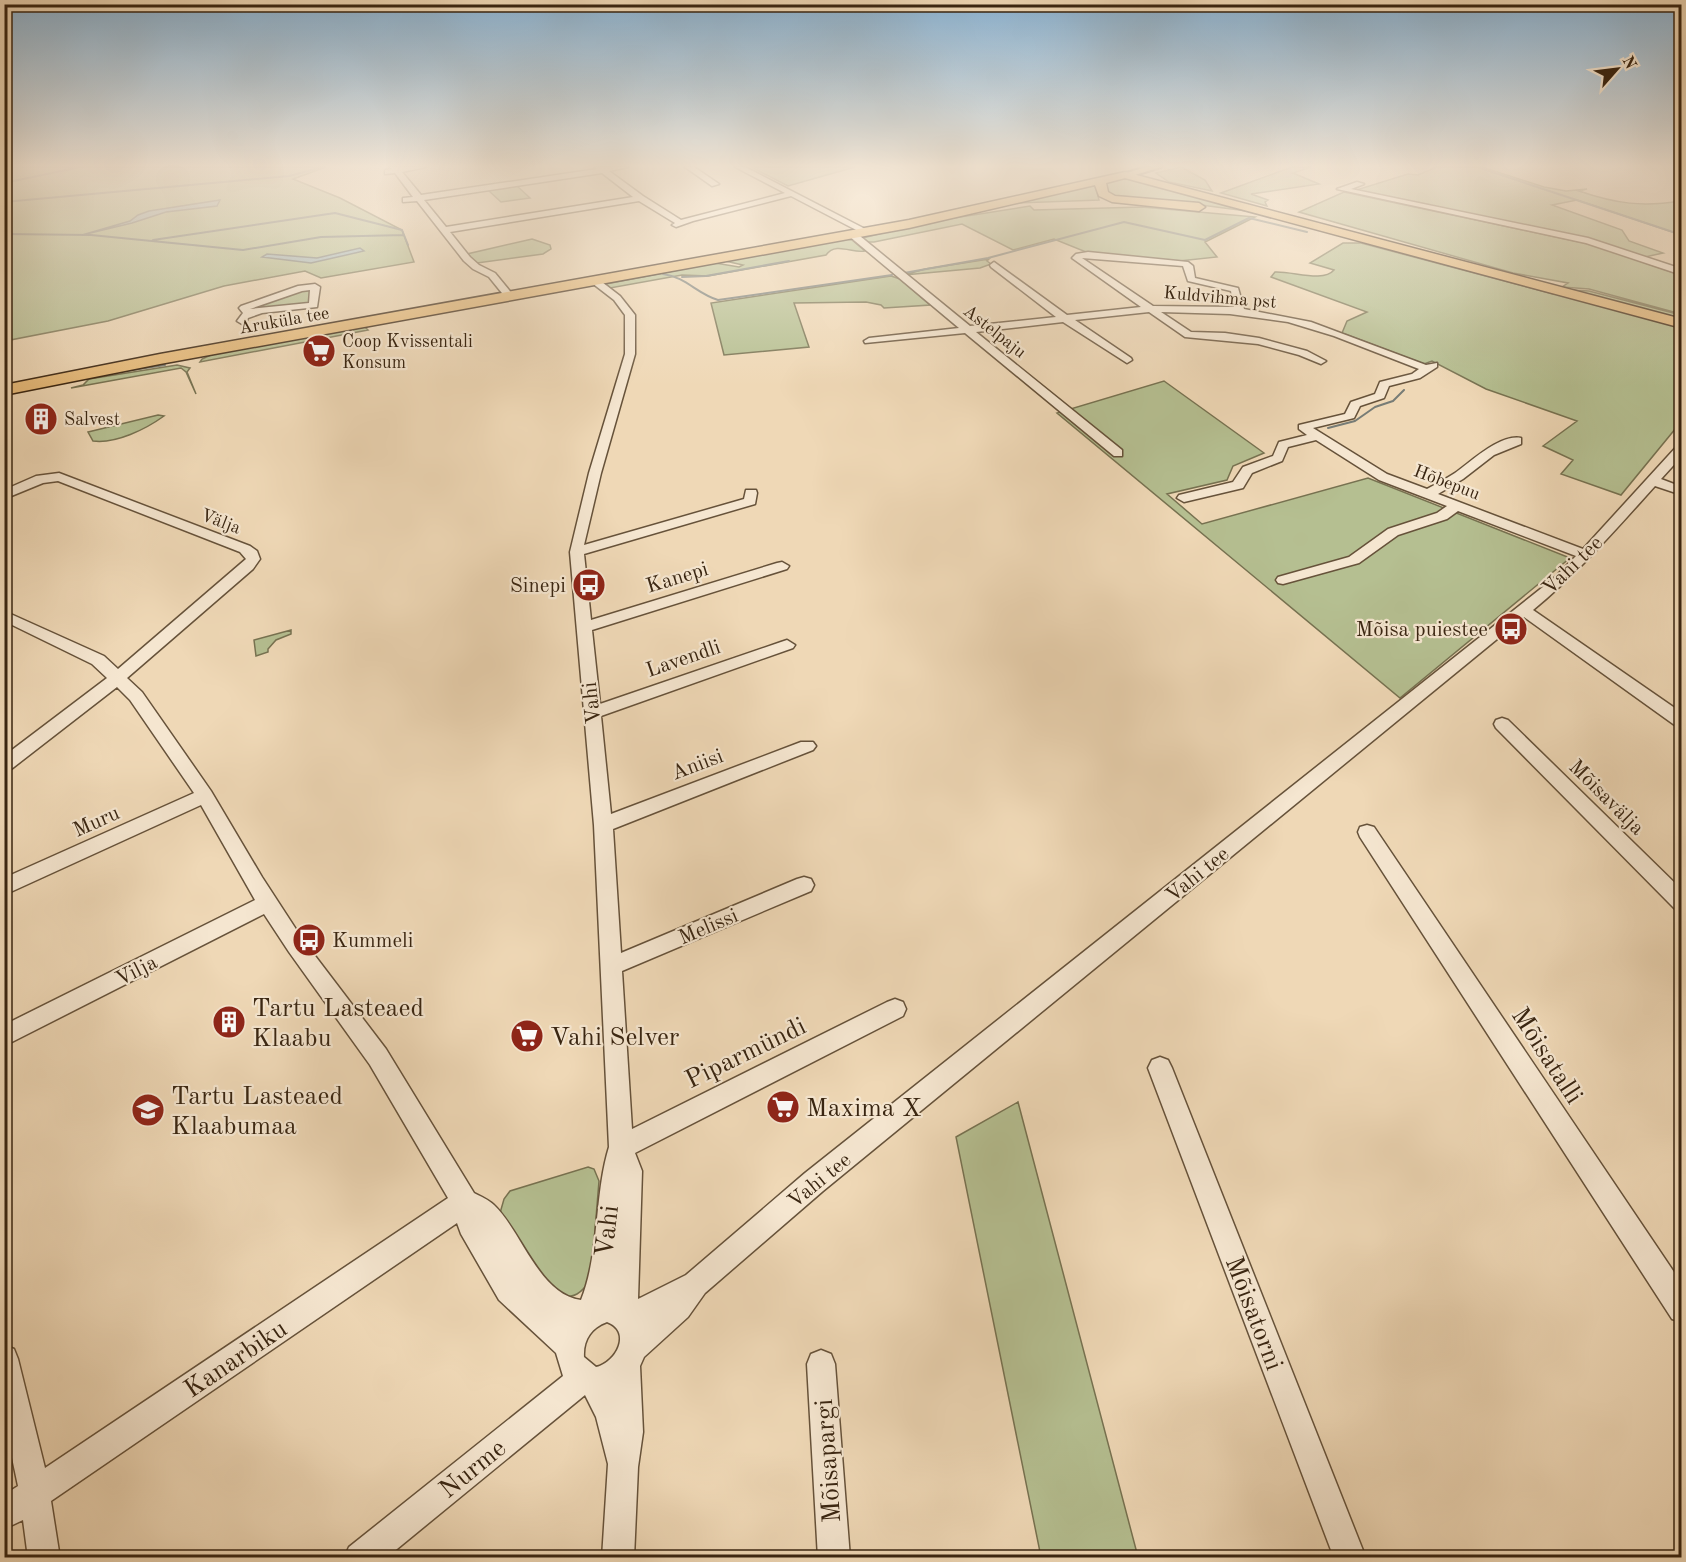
<svg xmlns="http://www.w3.org/2000/svg" width="1686" height="1562" font-family="'Old Standard TT',serif">
  <style>
    .green { fill: #b5bf91; stroke: #777251; stroke-width: 1.5 }
    .water { fill: #a0b6ba; stroke: #777c76; stroke-width: 1.5 }
    .lines { fill: none; stroke-linecap: round; stroke-linejoin: round }
    .stream { stroke: #777c76; stroke-width: 2 }
    .minor-casing { stroke: #66523a; stroke-width: 3 }
    .major-casing { stroke: #392511; stroke-width: 4 }
    .highway-casing { stroke: #392511; stroke-width: 3 }
    .minor { fill: #f5e6d0; fill-rule: evenodd }
    .major { fill: #e8bc7b; fill-rule: evenodd }
    .highway { fill: #e8bc7b; fill-rule: evenodd }
    .labels { text-anchor: middle; stroke-width: 4.5; stroke-linejoin: round; paint-order: stroke }
    .far-street-label { font-size: 18px; fill: #392511; stroke: #f5e6d0 }
    .far-poi-label { font-size: 18px; fill: #392511; stroke: #f5e6d0; text-anchor: start }
    .street-label { font-size: 21px; fill: #392511; stroke: #f5e6d0 }
    .poi-label { font-size: 21px; fill: #392511; stroke: #f5e6d0; text-anchor: end }
    .near-poi-label { font-size: 26px; fill: #392511; stroke: #f5e6d0; text-anchor: start }
    .near-street-label { font-size: 26px; fill: #392511; stroke: #f5e6d0 }
  </style>
  <rect width="100%" height="100%" fill="#efd8b6"/>
  <filter id="stains"><feTurbulence type="fractalNoise" baseFrequency=".00333" numOctaves="4"/><feColorMatrix values="0 0 0 0 .2 0 0 0 0 .09 0 0 0 0 .02 0 0 0 .5 -.17"/></filter>
  <radialGradient id="worn" r=".72"><stop offset=".6" stop-color="#630" stop-opacity="0"/><stop offset="1" stop-color="#630" stop-opacity=".3"/></radialGradient>
  <path class="green" d="M5,167H326L293,179L340,198L402,230L414,262L321,278L305,271L224,286L108,321L5,341Z
    M751,167H855L788,186Z
    M1181,167L1205,180L1212,191L1169,182L1156,173Z
    M1292,167H1311L1293,173L1319,184L1251,194L1268,200L1265,202L1267,206L1221,193Z
    M1437,167H1482L1544,187L1566,191L1587,189L1579,191C1617,204 1642,207 1681,201V235L1577,200L1552,205L1622,230L1629,241L1663,253L1645,257L1600,243L1353,191L1408,174L1418,175Z
    M1119,178L1129,179L1262,213L1201,205L1127,200L1106,194L1107,182Z
    M1095,185L1099,200L1018,203L1019,202Z
    M517,186L530,198L501,202L488,190Z
    M1344,192L1589,244L1681,275V314L1589,289L1562,287L1568,283L1513,273L1299,212Z
    M1030,206L1034,210L1142,207L1255,217L1205,242L1217,257L1179,261L1091,254L1054,239L1013,250L962,224L874,242H867L863,238L922,223Z
    M532,239L550,245L551,249L543,254L477,263L467,254Z
    M847,239L852,240L865,251C853,254 836,241 826,255L708,276L682,275L610,288L606,284L715,263L739,267L743,265L725,261Z
    M1343,243H1361L1553,294L1558,292L1681,326V430L1676,428L1621,495L1561,474L1573,460L1543,446L1577,421L1486,389L1432,361L1424,364L1342,333L1347,321L1367,312L1271,277L1275,272C1293,271 1323,283 1334,270L1310,263Z
    M989,259L987,261L991,264L980,268L904,275L925,269Z
    M891,276L900,279L930,305L884,308L881,305L866,302L794,303L809,347L724,355L711,303Z
    M311,288V304L255,311L244,309Z
    M1572,290L1589,291L1681,315V320Z
    M365,327L368,330L200,362L202,359L213,354Z
    M177,365L190,368L187,372L196,394L186,372L181,368L71,388L83,385L89,379Z
    M1164,381L1264,453L1233,466L1227,480L1167,494L1202,524L1368,478L1570,558L1400,698L1057,413Z
    M158,415L164,416C146,429 116,444 93,441L88,432Z
    M291,630V634L276,640L268,649V652L256,656L254,640Z
    M1018,1102L1138,1557H1041L956,1137Z
    M588,1167L594,1169L599,1181L591,1279C581,1294 575,1298 557,1297L500,1213L504,1199L510,1191Z"/>
  <path class="water" d="M220,200L217,206L166,212L132,223L82,235L130,221L138,215L149,211Z
    M360,248L364,251L311,263L262,257L267,254L317,258Z"/>
  <g class="lines">
    <path class="stream" d="M1477,167L1682,235
      M4,183L80,167
      M4,202L289,176L323,167
      M4,234L91,235L243,250L321,237L404,235
      M153,240L335,213L402,230L408,245
      M904,273L988,258L1124,222L1205,240L1249,218L1307,232
      M663,274C686,277 697,294 718,300L892,275
      M682,277L706,276L789,261
      M119,372L165,365
      M1328,428L1355,421L1375,407L1393,401L1404,390"/>
    <defs>
      <path id="minor" d="M390,167H426L402,172L421,195L597,169L595,167H628L609,171L643,196L681,220L785,193L735,167H745L871,232L864,234L791,196L693,221L676,227L672,225L675,223L639,201L450,232L470,257L479,265L495,273L514,296L509,299L506,298L489,277L473,269L464,261L417,201L403,202V198L413,197L395,173L385,174V170L392,169ZM602,173L633,197L446,227L424,200Z
        M685,167H694L719,184L712,186Z
        M1357,182L1364,184L1351,189L1588,238L1682,269V275L1586,243L1337,189Z
        M849,232H855L970,326L1056,317L991,267L990,265L994,262L1067,315L1141,307L1072,258L1076,254L1088,252L1188,262L1193,266L1195,278L1238,288L1244,309L1311,322L1426,365L1437,363V367L1420,378L1389,386L1384,398L1360,406L1354,418L1313,428L1387,474L1427,489C1436,484 1446,479 1455,473C1472,461 1500,434 1521,438V444L1494,455L1463,479L1438,494L1583,549L1678,445L1682,444V456L1661,479L1682,487V495L1655,486C1616,529 1578,573 1533,610L1682,713V728L1676,726L1524,617L823,1191L705,1293L688,1317L644,1357L640,1366L643,1432L638,1467L634,1558H602L608,1464L596,1417L585,1395L386,1558H344L349,1547L563,1376L556,1353L499,1300L461,1234L457,1223L51,1501L60,1558H28L23,1520L4,1529V1495L18,1486L4,1420V1345L14,1349L18,1359L45,1468L448,1198L370,1065L289,952L264,914L4,1046V1025L255,900L201,805L4,895V878L194,793L130,700L117,687L10,770L4,771V756L107,678L92,664L4,621V611L104,656L118,669L246,559L240,552L58,481L43,483L4,499V490L36,476L59,473L250,546L257,551L260,559L253,569L127,678L142,692L211,791L262,877L303,940L386,1049L474,1193C480,1196 489,1200 494,1205C521,1230 539,1295 581,1300C600,1252 594,1196 609,1147L594,825L570,552L589,473L625,354V315L614,300L592,283V279H598L620,296L635,315V354L601,473L584,545L744,499L746,490H756L757,493L755,504L584,554L591,620L777,563L782,562L789,566L787,569L592,630L600,704L781,642L787,640L795,645L793,648L601,716L611,814L801,742H813L816,746L813,750L613,829L621,953L797,879L804,877L811,879L814,885L811,891L622,971L632,1129L887,1002L895,999L903,1002L906,1009L903,1016L635,1153L642,1171L638,1299L686,1275L805,1173L1553,579L1576,556L1458,511L1447,519L1398,535L1359,563L1283,584L1278,583L1276,580L1278,577L1349,557L1388,529L1437,513L1447,506L1379,480L1316,440L1288,447L1282,461L1252,473L1243,488L1184,502L1177,498L1179,495L1233,482L1243,467L1273,456L1279,442L1307,435L1299,429V425L1345,414L1351,402L1375,394L1380,382L1412,374L1419,369L1334,336L1288,322L1230,314L1161,312L1191,332L1225,333L1259,338L1307,351L1326,361L1321,364L1299,355L1258,344L1185,337L1149,312L1075,320L1131,358L1132,360L1127,363L1063,322L976,332L1122,450V456H1114L965,333L865,343L864,341L869,338L959,328L849,236ZM1082,258L1183,266L1188,281L1231,291L1234,307L1153,306ZM607,1322C632,1331 617,1362 596,1367L584,1357C583,1340 591,1328 607,1322Z
        M315,284L320,287L317,307L262,313L248,318L246,323L242,324L237,321L243,313L239,308L241,306L298,286ZM310,290L309,303L250,309L302,291Z
        M1502,718L1508,720L1682,890V911L1675,909L1496,728L1494,724L1496,720Z
        M1367,825L1374,827L1682,1284V1322L1672,1319L1360,837L1358,832L1360,827Z
        M1160,1057L1168,1060L1172,1068L1366,1558H1334L1148,1068L1152,1060Z
        M821,1350L831,1354L835,1364L850,1558H818L807,1364L811,1354Z"/>
      <path id="major" d="M1146,167H1161L1125,178L1120,175Z"/>
      <path id="highway" d="M1125,172L1682,319V328L1125,178L1106,183L1108,192L1115,196L1199,203L1205,207L1199,211L1112,202L1099,196L1095,185L909,228L160,364L4,395V385L160,354L909,220Z"/>
    </defs>
    <use href="#minor" class="minor-casing"/>
    <use href="#major" class="major-casing"/>
    <use href="#highway" class="highway-casing"/>
    <use href="#minor" class="minor"/>
    <use href="#major" class="major"/>
    <use href="#highway" class="highway"/>
  </g>
  <linearGradient id="sky" x2="0" y2="1"><stop stop-color="#8bb5d6"/><stop offset="0.43" stop-color="#f8edde"/><stop offset="1" stop-color="#f8edde" stop-opacity="0"/></linearGradient>
  <rect width="1686" height="386" fill="url(#sky)"/>
  <defs>
    <symbol id="supermarket-disc" viewBox="-11 -11 22 22"><circle r="9.5" fill="#8f2418" stroke="#f5e6d0"/><path d="M-6-5.5h2.5l.6 2H6L4.5 2H-2.5L-4.4-4H-6ZM-1.5 3.2a1.3 1.3 0 1 0 .1 0ZM3 3.2a1.3 1.3 0 1 0 .1 0Z" fill="#fff"/></symbol>
    <symbol id="building-disc" viewBox="-11 -11 22 22"><circle r="9.5" fill="#8f2418" stroke="#f5e6d0"/><path d="M-4-6H4V6H1V3H-1V6H-4ZM-2.5-4.3h1.7v1.8h-1.7ZM.8-4.3h1.7v1.8H.8ZM-2.5-1h1.7V.8h-1.7ZM.8-1h1.7V.8H.8Z" fill="#fff"/></symbol>
    <symbol id="bus-disc" viewBox="-11 -11 22 22"><circle r="9.5" fill="#8f2418" stroke="#f5e6d0"/><path d="M-5-6H5V4H4V6H2V4H-2V6H-4V4H-5ZM-3.5-4V0h7V-4ZM-3.5 1.2v1.5H-2V1.2ZM2 1.2v1.5H3.5V1.2Z" fill="#fff"/></symbol>
    <symbol id="school-disc" viewBox="-11 -11 22 22"><circle r="9.5" fill="#8f2418" stroke="#f5e6d0"/><path d="M0-5L7-2L0 1L-7-2ZM-4 1L0 2.5L4 1V4Q0 6-4 4Z" fill="#fff"/></symbol>
  </defs>
  <g fill-rule="evenodd">
    <use href="#supermarket-disc" x="300" y="332" width="38" height="38"/>
    <use href="#building-disc" x="22" y="400" width="38" height="38"/>
    <use href="#bus-disc" x="570" y="566" width="38" height="38"/>
    <use href="#bus-disc" x="1492" y="610" width="38" height="38"/>
    <use href="#bus-disc" x="290" y="921" width="38" height="38"/>
    <use href="#building-disc" x="210" y="1003" width="38" height="38"/>
    <use href="#supermarket-disc" x="508" y="1017" width="38" height="38"/>
    <use href="#supermarket-disc" x="764" y="1088" width="38" height="38"/>
    <use href="#school-disc" x="129" y="1091" width="38" height="38"/>
  </g>
  <g class="labels">
    <g class="far-street-label">
      <text transform="translate(1220 297) rotate(5)" y="6">Kuldvihma pst</text>
      <text transform="translate(284 320) rotate(-10)" y="6">Aruküla tee</text>
      <text transform="translate(995 331) rotate(38)" y="6">Astelpaju</text>
      <text transform="translate(1447 482) rotate(21)" y="6">Hõbepuu</text>
      <text transform="translate(221 521) rotate(21)" y="6">Välja</text>
    </g>
    <g class="far-poi-label">
      <text x="342" y="347">Coop Kvissentali<tspan x="342" dy="21">Konsum</tspan></text>
      <text x="64" y="425">Salvest</text>
    </g>
    <g class="street-label">
      <text transform="translate(1572 565) rotate(-44)" y="7">Vahi tee</text>
      <text transform="translate(677 577) rotate(-17)" y="7">Kanepi</text>
      <text transform="translate(683 658) rotate(-19)" y="7">Lavendli</text>
      <text transform="translate(591 703) rotate(-96)" y="7">Vahi</text>
      <text transform="translate(697 764) rotate(-21)" y="7">Aniisi</text>
      <text transform="translate(1607 797) rotate(45)" y="7">Mõisavälja</text>
      <text transform="translate(96 821) rotate(-24)" y="7">Muru</text>
      <text transform="translate(1197 874) rotate(-39)" y="7">Vahi tee</text>
      <text transform="translate(708 926) rotate(-23)" y="7">Melissi</text>
      <text transform="translate(136 970) rotate(-27)" y="7">Vilja</text>
      <text transform="translate(819 1180) rotate(-39)" y="7">Vahi tee</text>
    </g>
    <g class="poi-label">
      <text x="566" y="592">Sinepi</text>
      <text x="1488" y="636">Mõisa puiestee</text>
      <text x="332" y="947" text-anchor="start">Kummeli</text>
    </g>
    <g class="near-poi-label">
      <text x="252" y="1016">Tartu Lasteaed<tspan x="252" dy="30">Klaabu</tspan></text>
      <text x="550" y="1045">Vahi Selver</text>
      <text x="171" y="1104">Tartu Lasteaed<tspan x="171" dy="30">Klaabumaa</tspan></text>
      <text x="806" y="1116">Maxima X</text>
    </g>
    <g class="near-street-label">
      <text transform="translate(745 1052) rotate(-26)" y="9">Piparmündi</text>
      <text transform="translate(1548 1055) rotate(57)" y="9">Mõisatalli</text>
      <text transform="translate(606 1231) rotate(-83)" y="9">Vahi</text>
      <text transform="translate(1255 1313) rotate(69)" y="9">Mõisatorni</text>
      <text transform="translate(235 1358) rotate(-34)" y="9">Kanarbiku</text>
      <text transform="translate(827 1461) rotate(-94)" y="9">Mõisapargi</text>
      <text transform="translate(472 1468) rotate(-39)" y="9">Nurme</text>
    </g>
  </g>
  <rect width="1686" height="1562" fill="none" stroke="#efd8b6" stroke-width="24"/>
  <rect x="6" y="6" width="1674" height="1550" fill="none" stroke="#392511" stroke-width="3"/>
  <rect x="12" y="12" width="1662" height="1538" fill="none" stroke="#392511" stroke-width="1.5"/>
  <g transform="translate(1617 69) rotate(62)" stroke="#f5e6d0" stroke-width="4.5" paint-order="stroke">
  <path d="M0-4.5L10 22L0 15L-10 22Z" fill="#392511"/>
  <text y="-9" font-size="16" font-weight="bold" text-anchor="middle" fill="#392511">N</text>
  </g>
  <rect width="100%" height="100%" filter="url(#stains)"/>
  <rect width="100%" height="100%" fill="url(#worn)"/>
</svg>
